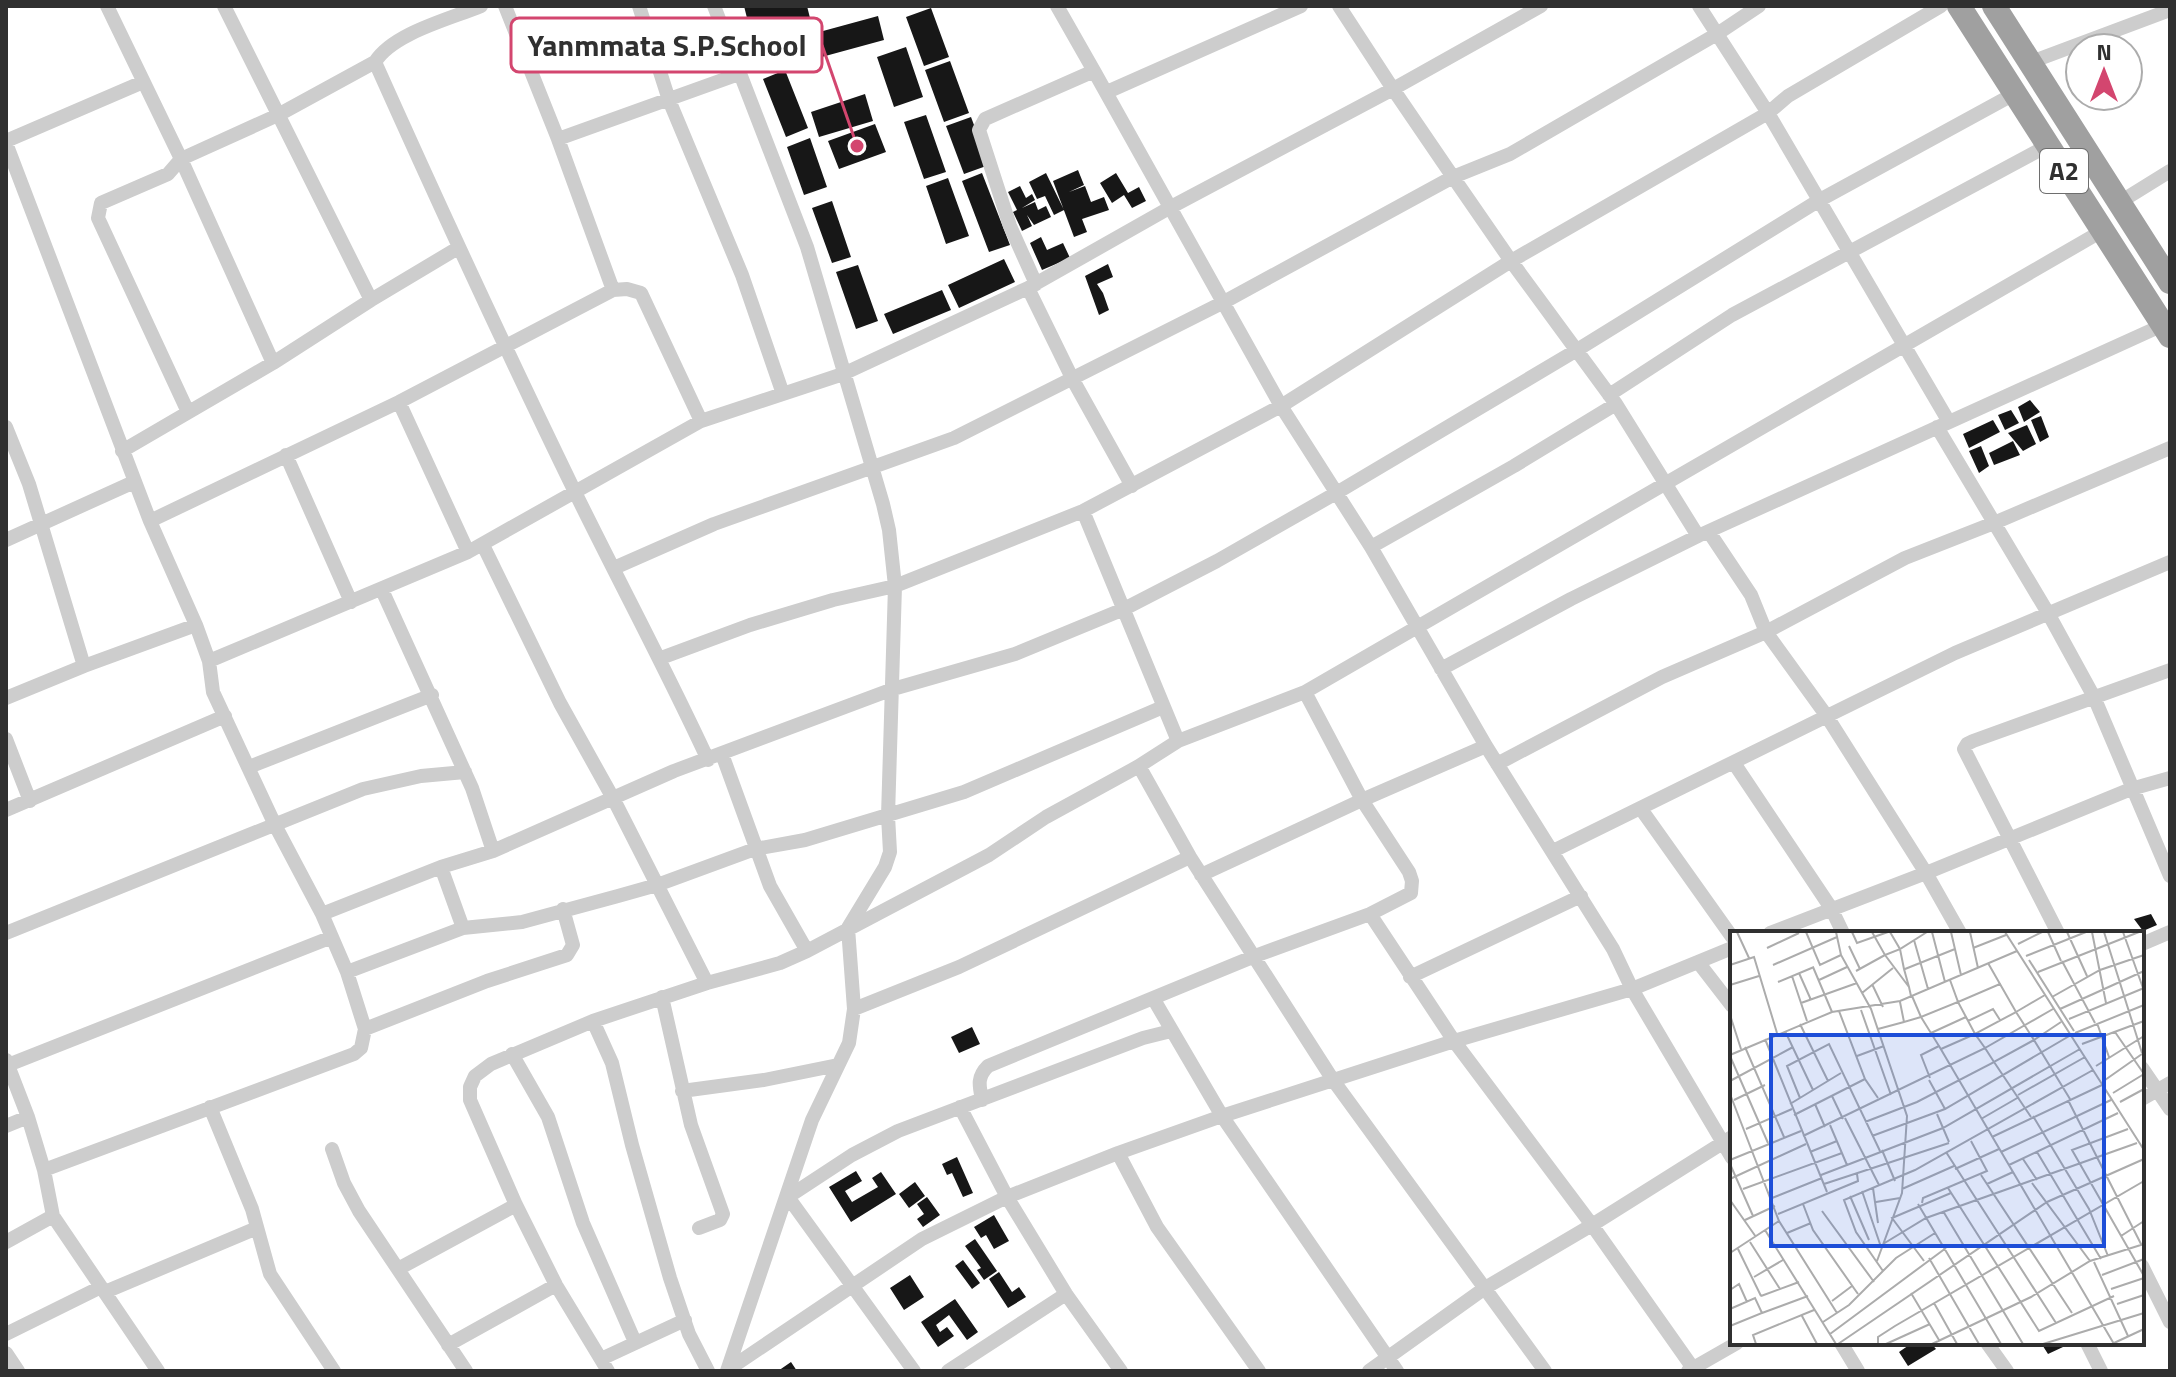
<svg xmlns="http://www.w3.org/2000/svg" width="2176" height="1377" font-family="'Titillium Web',sans-serif">
  <style>
    .building { fill: #171717 }
    .lines { fill: none; stroke-linecap: round; stroke-linejoin: round }
    .minor { stroke: #cdcdcd; stroke-width: 14 }
    .trunk { stroke: #a0a0a0; stroke-width: 24 }
    .labels { text-anchor: middle; stroke-width: 8; stroke-linejoin: round; paint-order: stroke }
    .shield { fill: #fff; stroke: #6e6e6e; stroke-width: 2 }
    .shield-label { font-size: 26px; font-weight: bold; fill: #303030 }
    .inset-road { fill: none; stroke: #acacac; stroke-width: 2 }
    .view { fill: #1d4ed8; fill-opacity: 0.15; stroke: #1d4ed8; stroke-width: 4 }
    .inset-edge { fill: none; stroke: #303030; stroke-width: 4 }
    .leader { fill: none; stroke: #d3466f; stroke-width: 3 }
    .callout-dot { fill: #d3466f; stroke: #fff; stroke-width: 3 }
    .callout { fill: #fff; stroke: #d3466f; stroke-width: 3 }
    .callout-label { font-size: 30px; text-anchor: middle; font-weight: bold; fill: #303030 }
  </style>
  <rect width="100%" height="100%" fill="#fff"/>
  <path class="building" d="M744,6H807L811,22L752,38Z
    M931,8L949,57L924,66L906,17Z
    M878,16L884,40L774,70L768,46Z
    M906,47L923,97L894,107L877,57Z
    M950,61L969,113L944,122L925,70Z
    M785,70L808,128L786,137L763,79Z
    M865,94L873,121L819,137L811,112Z
    M926,115L946,172L924,179L904,122Z
    M971,117L989,165L964,174L946,126Z
    M875,124L886,152L839,169L828,141Z
    M810,138L827,187L804,195L787,147Z
    M1078,170L1084,185L1069,192L1085,186L1091,202L1104,197L1109,210L1082,219L1087,232L1074,237L1053,181Z
    M982,173L1010,245L989,252L962,181Z
    M1046,173L1064,210L1054,215L1045,196L1037,199L1029,182Z
    M1116,173L1128,193L1139,187L1146,201L1132,208L1124,195L1112,203L1100,183Z
    M948,178L969,236L946,244L926,186Z
    M1020,186L1026,198L1032,194L1035,200L1022,208L1035,202L1038,210L1046,206L1051,217L1034,225L1027,215L1032,226L1022,231L1013,212L1017,210L1008,192Z
    M832,201L851,257L832,263L812,208Z
    M1041,237L1047,250L1063,243L1070,258L1042,270L1030,243Z
    M1004,259L1015,282L959,308L948,285Z
    M1108,264L1113,277L1097,284L1103,293L1109,310L1099,315L1085,276Z
    M858,265L878,321L856,329L836,272Z
    M942,290L951,310L893,334L884,314Z
    M2030,400L2040,412L2024,422L2018,407Z
    M2011,410L2019,423L2005,430L1998,415Z
    M2041,416L2049,437L2040,442L2031,420Z
    M1993,420L2000,432L1969,448L1963,434Z
    M2027,425L2036,444L2023,451L2008,433Z
    M2013,441L2020,455L1994,465L1989,453Z
    M1981,446L1989,466L1979,473L1969,451Z
    M2151,914L2157,925L2143,931L2134,919Z
    M972,1027L980,1044L959,1053L951,1037Z
    M957,1157L973,1193L963,1197L952,1173L947,1175L942,1164Z
    M856,1171L862,1181L845,1191L852,1202L878,1187L872,1178L881,1172L896,1194L851,1222L829,1187Z
    M915,1182L925,1196L909,1208L899,1194Z
    M927,1197L940,1215L923,1227L917,1219L924,1214L917,1204Z
    M994,1215L1009,1241L994,1249L986,1235L981,1238L974,1227Z
    M975,1239L997,1271L984,1280L977,1270L981,1268L965,1246Z
    M963,1260L980,1283L972,1289L955,1266Z
    M999,1272L1012,1292L1019,1287L1026,1297L1008,1308L989,1279Z
    M910,1275L924,1297L904,1310L890,1288Z
    M955,1299L978,1332L967,1340L949,1315L936,1325L940,1332L947,1327L954,1336L938,1347L921,1322Z
    M1912,1343H1931L1936,1349L1908,1366L1899,1352Z
    M2041,1343H2060L2063,1347L2048,1354Z
    M791,1362L797,1371H778Z"/>
  <g class="lines">
    <path class="minor" d="M107,6L181,159L273,363
      M224,6L371,300
      M505,6L558,139L613,290
      M639,6L669,100L742,275L783,394
      M714,6L807,247L883,504L889,530L895,586L888,816L890,852L885,867L848,928L854,1009L849,1043L812,1120L727,1371
      M1339,6L1393,89L1541,6
      M1759,6L1717,34L1768,113L1949,422
      M375,62C393,33 450,19 481,6
      M2031,62L2170,10
      M1094,71L1281,406L1371,547L1486,746L1613,949L1632,989L1732,1158
      M1107,92L1301,6
      M558,139L739,74
      M6,141L143,82
      M6,143L150,521L196,625L209,661L213,692L275,825L322,914L347,972L365,1029L361,1048L354,1054L44,1170
      M2120,202L2170,171
      M1036,284L1010,226L979,130L985,119L1094,71L1057,6
      M1028,288L1073,380L1132,486
      M1609,395L1732,315L2047,146
      M399,402L468,552
      M188,412L98,218L101,203L168,174L181,159L278,115L375,62C439,205 505,348 574,490C618,580 666,669 708,760
      M6,427L29,484L84,666
      M1937,427L2048,613L2094,697L2170,876
      M122,451L273,363L371,300L458,248
      M286,455L351,602
      M1083,511L1178,741
      M150,521L399,402L613,290L627,289L641,293L701,421
      M1709,532L1751,595L1766,632L1826,715L1926,873L1960,933
      M6,540L134,482
      M483,545L560,703L614,800L707,983
      M1371,547L1514,466L1616,404
      M614,568L714,524L954,438L1224,302L1453,177L1511,261L1616,404L1698,536
      M382,590L472,788L493,851
      M661,658L750,625L833,600L895,586L1083,511L1281,406L1511,261L1768,113L1788,96L1941,6
      M209,661L468,552L701,421L843,374L1028,288L1171,207L1393,89L1453,177L1510,154L1717,34L1699,6
      M1441,669L1571,599L1698,536L2163,325
      M6,698L84,666L196,625
      M6,739L30,801
      M722,754L770,886L807,951
      M1734,763L1831,908L1843,933
      M1497,764L1662,677L1766,632L1905,558L1994,523L2170,448
      M1139,766L1190,857L1333,1080L1545,1371
      M249,767L432,695
      M1641,809L1732,937
      M6,810L225,716
      M1553,851L1955,653L2170,562
      M441,867L463,928
      M1201,875L1362,800L1486,746
      M322,914L441,867L493,851L674,771L893,689L1015,654L1124,609L1217,561L1338,492L1577,350L1818,201L2014,94
      M1370,914L1454,1041L1592,1225L1695,1371
      M6,933L363,789L421,776L465,772
      M1770,933L1926,873L2131,789L2170,778
      M2058,933L1964,749L1967,744L1973,741L2170,670
      M2142,944L2170,932
      M1698,962L1732,1006
      M347,972L463,928L522,922L618,896L657,885L755,849L805,840L964,792L1163,707
      M1410,977L1581,896
      M662,997L691,1125L723,1214L720,1220L699,1228
      M1153,998L1222,1116L1397,1371
      M854,1009L959,967L1190,857
      M593,1021L612,1063L632,1145L670,1278L689,1334L708,1371
      M365,1029L487,981L567,955L573,945L563,909
      M512,1054L548,1117L583,1223L635,1342
      M6,1060L28,1117L44,1170L53,1216L158,1371
      M8,1065L332,937
      M2142,1068L2170,1109
      M682,1091L764,1080L838,1065
      M2142,1099L2170,1083
      M982,1100C979,1085 977,1077 988,1066L1255,956L1370,914L1411,893L1412,881L1409,872L1362,800L1305,692
      M210,1107L252,1209L270,1274L334,1371
      M960,1107L1007,1197L1066,1294L1121,1371
      M6,1126L28,1117
      M332,1149L344,1183L359,1211L466,1371
      M1118,1153L1157,1227L1259,1371
      M6,1242L53,1216
      M2142,1266L2170,1322
      M398,1269L516,1205
      M105,1292L257,1228
      M6,1334L101,1287
      M1841,1343L1858,1371
      M1987,1343L2007,1371
      M2087,1343L2101,1371
      M448,1345L556,1285
      M6,1353L18,1371
      M601,1359L685,1320
      M729,1369L922,1239L1007,1197L1118,1153L1222,1116L1454,1041L1632,989L1732,948
      M608,1371L556,1285L516,1205L470,1100V1087L475,1076L491,1064L593,1021L707,983L780,963L807,951L989,855L1046,817L1139,766L1178,741L1305,692L2102,231
      M914,1371L788,1197L852,1155L898,1131L1143,1038L1171,1031
      M948,1371L1066,1294
      M1369,1371L1485,1288L1592,1225L1732,1137
      M1688,1371L1737,1343"/>
    <path class="trunk" d="M1959,6L2170,336
      M1994,6L2170,282"/>
  </g>
  <g class="labels">
    <rect class="shield" x="2040" y="149" width="48" height="44" rx="6"/>
    <g class="shield-label">
      <text x="2064" y="180">A2</text>
    </g>
  </g>
  <g transform="translate(1730 931)">
    <rect width="414" height="414" fill="#fff"/>
    <path class="inset-road" d="M7,1L19,27M76,1L90,34L111,24M106,1L111,24L141,78L177,185L172,262L147,330M122,1L127,12L158,1M160,1L170,18L197,1M202,1L215,51M221,1L231,44M240,1L248,37M275,1L414,219M318,1L331,30M337,1L357,45M362,1L376,72M374,1L412,122M393,1L413,57M184,9L198,58M288,13L312,1M119,15L130,38M37,17L69,2M243,17L276,4M296,25L356,1M299,29L344,100M332,30L365,92M0,34L24,26L47,102M43,34L107,6M83,36L102,81M175,38L225,18M126,40L155,24L142,1M308,41L409,1M69,42L81,69M62,45L77,90M89,49L117,36M48,51L84,36M142,53L153,76M270,53L286,81L315,64M0,54L29,45M179,56L155,24L170,18L174,38L179,56L181,65M132,62L163,37M182,65L191,86L228,71L220,49M322,66L370,39L414,24M170,71L174,91L191,86L209,115L191,124L200,147M71,72L127,52M330,78L414,40M131,79L161,164M109,80L135,148L148,167M0,84L11,118M339,88L414,57M238,90L263,78L270,89M331,91L304,109L340,168M367,92L379,126M70,93L98,150M148,98L174,91M55,100L83,159M385,101L414,143M201,102L236,86L228,71L270,53L258,32M345,102L414,74M35,108L97,261M352,113L414,90M209,115L384,413M15,116L54,206M211,118L245,103L255,117L323,78M0,124L102,81L170,70L287,20M0,125L38,212M127,125L154,115M366,135L414,105M199,149L215,178M375,149L412,123M0,150L63,116M383,162L414,143M0,163L49,290L107,382M288,164L355,126M102,165L113,188M70,167L57,135L99,113L150,220M4,169L35,154M338,169L411,313M390,171L414,158M60,173L111,142M85,173L95,196M207,183L219,211M64,184L135,148M303,185L359,278L378,325M115,187L149,254M251,188L289,166M135,191L187,171L264,131L301,186M100,194L117,234M16,198L62,178M398,198L342,219L414,345M73,205L255,117L264,131L304,109L286,81L245,103L236,86M142,205L215,178L341,104M262,206L372,154M152,219L165,250M80,221L107,210M216,221L326,392M271,221L381,169M307,221L371,328M293,228L307,249M0,229L71,200M0,233L23,285M279,234L388,182M225,238L269,218M91,244L213,197L350,118M251,244L342,382M0,248L76,213M302,252L360,330M94,253L219,212M257,253L283,241M143,257L148,292M218,257L309,400L384,365M13,258L112,222M172,258L224,235M132,260L151,316M120,265L139,309M42,267L92,247M0,269L26,306M146,271L170,267M192,272L193,267L257,240L241,210M73,273L83,299L128,363M188,273L271,413M92,280L144,351M213,280L293,413M48,283L128,250L127,243M15,289L45,275M35,299L106,413M57,302L81,292M391,305L414,290M20,311L50,358M153,313L196,287L407,212M8,318L31,365M0,322L49,290M199,327L249,413M194,330L162,287L221,262M364,331L398,405M153,340L126,301L114,269L185,239L363,139M372,344L414,328M24,346L53,329M381,358L414,347M0,359L9,353L17,371M181,362L209,409M31,365L69,351M102,370L122,355M204,372L227,413M387,373L414,364M0,378L25,367L32,382L0,395M32,382L78,365M72,385L87,413M93,391L119,374L166,327L205,302M100,403L216,317M384,412L414,398M26,413L23,404L84,379M108,413L317,271L414,228M148,413V406L165,395L414,250M156,413L200,393M202,413L301,366L360,330L414,313M313,413L414,382"/>
    <path class="view" d="M41,104H374V315H41Z"/>
    <rect width="414" height="414" class="inset-edge"/>
  </g>
  <path class="leader" d="M857 146L822 45"/>
  <circle class="callout-dot" cx="857" cy="146" r="8"/>
  <rect class="callout" x="511" y="18" width="311" height="54" rx="8"/>
  <g class="callout-label">
    <text x="667" y="56">Yanmmata S.P.School</text>
  </g>
  <rect width="2176" height="1377" fill="none" stroke="#303030" stroke-width="16"/>
  <g transform="translate(2104 72)"><circle r="38" fill="#ffffff" stroke="#acacac" stroke-width="2"/>
  <path d="M0-6L14 30L0 20L-14 30Z" fill="#d3466f"/>
  <text y="-12" font-size="22" font-weight="bold" text-anchor="middle" fill="#303030">N</text>
  </g>
</svg>
